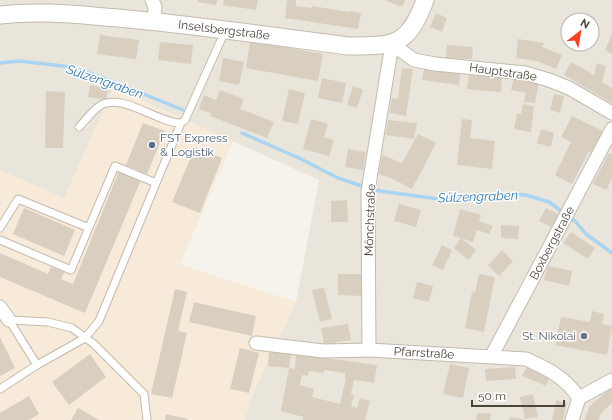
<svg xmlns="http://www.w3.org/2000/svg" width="612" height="420" font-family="Raleway,sans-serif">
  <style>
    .residential { fill: #eae5da; fill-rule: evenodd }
    .commercial { fill: #f7ead8 }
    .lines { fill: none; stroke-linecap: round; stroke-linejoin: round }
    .stream { stroke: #a9d4f2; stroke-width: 3.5 }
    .building { fill: #d8cfc1; fill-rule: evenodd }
    .service-casing { stroke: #c2bbae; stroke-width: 9 }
    .minor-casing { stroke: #c2bbae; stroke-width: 15 }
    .tertiary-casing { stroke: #c2bbae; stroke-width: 19 }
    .service { stroke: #fff; stroke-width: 7 }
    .minor { stroke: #fff; stroke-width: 13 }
    .tertiary { stroke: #fff; stroke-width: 17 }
    .service-dot { fill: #5c6f8a; stroke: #fff; stroke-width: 1.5 }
    .worship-dot { fill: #6b7280; stroke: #fff; stroke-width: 1.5 }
    .labels { text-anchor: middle; stroke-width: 3; stroke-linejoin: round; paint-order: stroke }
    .street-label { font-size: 12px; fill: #4b4439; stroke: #fff }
    .service-label { font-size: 12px; fill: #4e5e75; stroke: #fff; text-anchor: start }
    .worship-label { font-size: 12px; fill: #5b616d; stroke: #fff; text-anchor: end }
    .water-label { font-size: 13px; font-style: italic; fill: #2e7ab2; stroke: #fff }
  </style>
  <rect width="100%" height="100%" fill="#f6f3ec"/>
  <path class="residential" d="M0,0H612V420H244L254,391L296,302L319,180L114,88L64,199L0,170ZM568,20H592V44H568Z"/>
  <path class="commercial" d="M113,88L233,141L180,264L296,302L254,391L244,420H0V170L64,198Z"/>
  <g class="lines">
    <path class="stream" d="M0,63L19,61L72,67L116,83L183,110
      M242,133L299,158L338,178L365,187
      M371,188L380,191L439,199L501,194L526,195L549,202L576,222L586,234L612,253"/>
  </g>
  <path class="building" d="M198,0H217L216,5L198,2Z
    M224,0H258L256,10L223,5Z
    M287,0H296V6L312,8V6L349,12L350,11L361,13L358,29L285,18Z
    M384,0H404L405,1L402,7Z
    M436,13L447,18L442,32L430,27Z
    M612,34V54L605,50Z
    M100,35L139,40L136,59L97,54Z
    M518,39L544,43L542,47L562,55L556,69L537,61L516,58Z
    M250,41L323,54L318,81L246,68Z
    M160,42L193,45L191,64L158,60Z
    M447,45L473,47L472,59L446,58Z
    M223,58L244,62L239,85L219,81Z
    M571,62L594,75L597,63L606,66L602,82L612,88V103L564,75Z
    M402,68L413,69L406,116L389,113L392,98L398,99Z
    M424,69L460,74L459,85L422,80Z
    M469,75L502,78L501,92L467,89Z
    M514,77L539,82L535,103L524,102L526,93L511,90Z
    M322,78L346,83L342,103L318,98Z
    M90,85L108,88L106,100L88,97Z
    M353,86L363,90L357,108L347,105Z
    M289,89L305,93L298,124L282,121Z
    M220,90L244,99L240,109L274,122L267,138L210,116L211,113L199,109L204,95L216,100Z
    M46,91L65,92L63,148H45Z
    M554,94L564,96L560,113L550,110Z
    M523,104L534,106L531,132L514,129L517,113L521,114Z
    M572,116L603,131L592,153L589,151L572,184L555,175L571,142L561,137Z
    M311,119L328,124L324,137L334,140L329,156L303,149Z
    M462,119L472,120L470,138L495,141L492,169L457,165Z
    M388,120L417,123L414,139L386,135Z
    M143,123L165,131L147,174L126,165Z
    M541,129L554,133L551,147L537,143Z
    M418,134L436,143L412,189L393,179L379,174L382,155L402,163Z
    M195,147L222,158L200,213L172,202Z
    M348,149L366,152L363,170L345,167Z
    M609,153L612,154V179L606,190L593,184Z
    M119,171L141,180L85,313L0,277V253L48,274L51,267L64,272L61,279L73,284Z
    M347,200L348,222H331V201Z
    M399,204L421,210L416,227L394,221Z
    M24,208L75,230L64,256L13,234Z
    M546,208L560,215L553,228L539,221Z
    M460,209L481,215L479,221L493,226L489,234L477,230L473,242L461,238L476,250L469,260L454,248L461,238L453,236Z
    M501,225L519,226L518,239L501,238Z
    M571,232L595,248L588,259L563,243Z
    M442,245L452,250L443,270L432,265Z
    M502,250L513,261L499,276L488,265Z
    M548,266L572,271L569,286L544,280Z
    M338,274H364L363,296L338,295Z
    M479,274L495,277L484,332L465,328L472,292L475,293Z
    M417,282L433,286L429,302L413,298Z
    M324,288L332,319L320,322L312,290Z
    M175,289L187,292L178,331L187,333L172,398L151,394Z
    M194,302L256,316L252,336L189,322Z
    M592,311L604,314L602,324L612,326L607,355L555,345L561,317L590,322Z
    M348,324L351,340L324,344L321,328Z
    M0,337L15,368L0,376Z
    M240,348L259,353L249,393L230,389Z
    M269,350L291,353L289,368L268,366Z
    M90,354L106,377L69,405L52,382Z
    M296,354L377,365L374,383L354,380L351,394L354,395L351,406L357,408L360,398L370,401L365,420H303V417L281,411L289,368L295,369ZM324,370L345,373V378H346L340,404L312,397L314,389L300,385L302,375L308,376L309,371L324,373Z
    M450,364L469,368L463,398L443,394Z
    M527,366L550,376L546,386L522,376Z
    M515,367L516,379L486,381L485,369Z
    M612,387V403L602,412L598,420H584L590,406Z
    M533,394L538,417L525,419L520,397Z
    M29,396L39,414L29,420H0V413Z
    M556,400L567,403L563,420H552Z
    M78,408L99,420H71Z
    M477,413L491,414L490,420H476Z
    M166,414L188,419V420H165Z
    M510,417L522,419V420H509Z"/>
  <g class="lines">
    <defs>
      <path id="service" d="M79,127C85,121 94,109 101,105C124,93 157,123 181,123L185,120L225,31
        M0,228L18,199L89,228
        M0,240L71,270L115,166L156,183
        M9,320L48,322L72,328L94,344L144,394L147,420
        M9,320L37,365
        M0,389L37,365L85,338L99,321L181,123"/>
      <path id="minor" d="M152,0L155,7L154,21
        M0,307L9,320
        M256,343L323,351L369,350L526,359C548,369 565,377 579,398
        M369,350L368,191L392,44L414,60L435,64L525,73L549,80L569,88L612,113
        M491,357L612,129
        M572,420L579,398L612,380"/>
      <path id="tertiary" d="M0,15C39,10 79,15 118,18C195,25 271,36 348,46C393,46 408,47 425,0"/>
    </defs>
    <use href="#service" class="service-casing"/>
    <use href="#minor" class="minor-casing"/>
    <use href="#tertiary" class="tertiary-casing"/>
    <use href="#service" class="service"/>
    <use href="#minor" class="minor"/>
    <use href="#tertiary" class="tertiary"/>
  </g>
  <circle class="service-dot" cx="152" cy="145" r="4"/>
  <circle class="worship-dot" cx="584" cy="336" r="4"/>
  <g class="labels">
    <g class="street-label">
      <text transform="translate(224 30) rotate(7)" y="4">Inselsbergstraße</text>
      <text transform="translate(503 72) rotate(8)" y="4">Hauptstraße</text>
      <text transform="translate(370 220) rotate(-88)" y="4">Mönchstraße</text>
      <text transform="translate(552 243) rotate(-62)" y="4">Boxbergstraße</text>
      <text transform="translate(424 353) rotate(3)" y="4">Pfarrstraße</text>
    </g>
    <g class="service-label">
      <text x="160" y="142">FST Express<tspan x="160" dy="14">&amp; Logistik</tspan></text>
    </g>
    <g class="worship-label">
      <text x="576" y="340">St. Nikolai</text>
    </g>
    <g class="water-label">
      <text transform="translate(105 81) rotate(19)" y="5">Sülzengraben</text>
      <text transform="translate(478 196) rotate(-2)" y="5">Sülzengraben</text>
    </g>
  </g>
  <g transform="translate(580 32) rotate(31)"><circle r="19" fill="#ffffff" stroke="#b7b4b0"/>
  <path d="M0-3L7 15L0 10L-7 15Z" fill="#fc3f1d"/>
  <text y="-6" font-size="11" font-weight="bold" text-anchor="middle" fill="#4b4439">N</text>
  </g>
  <path d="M472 400v6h92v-6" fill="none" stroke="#4b4439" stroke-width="2"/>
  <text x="478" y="400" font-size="12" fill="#4b4439" stroke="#ffffff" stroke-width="3" paint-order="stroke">50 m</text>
</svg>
